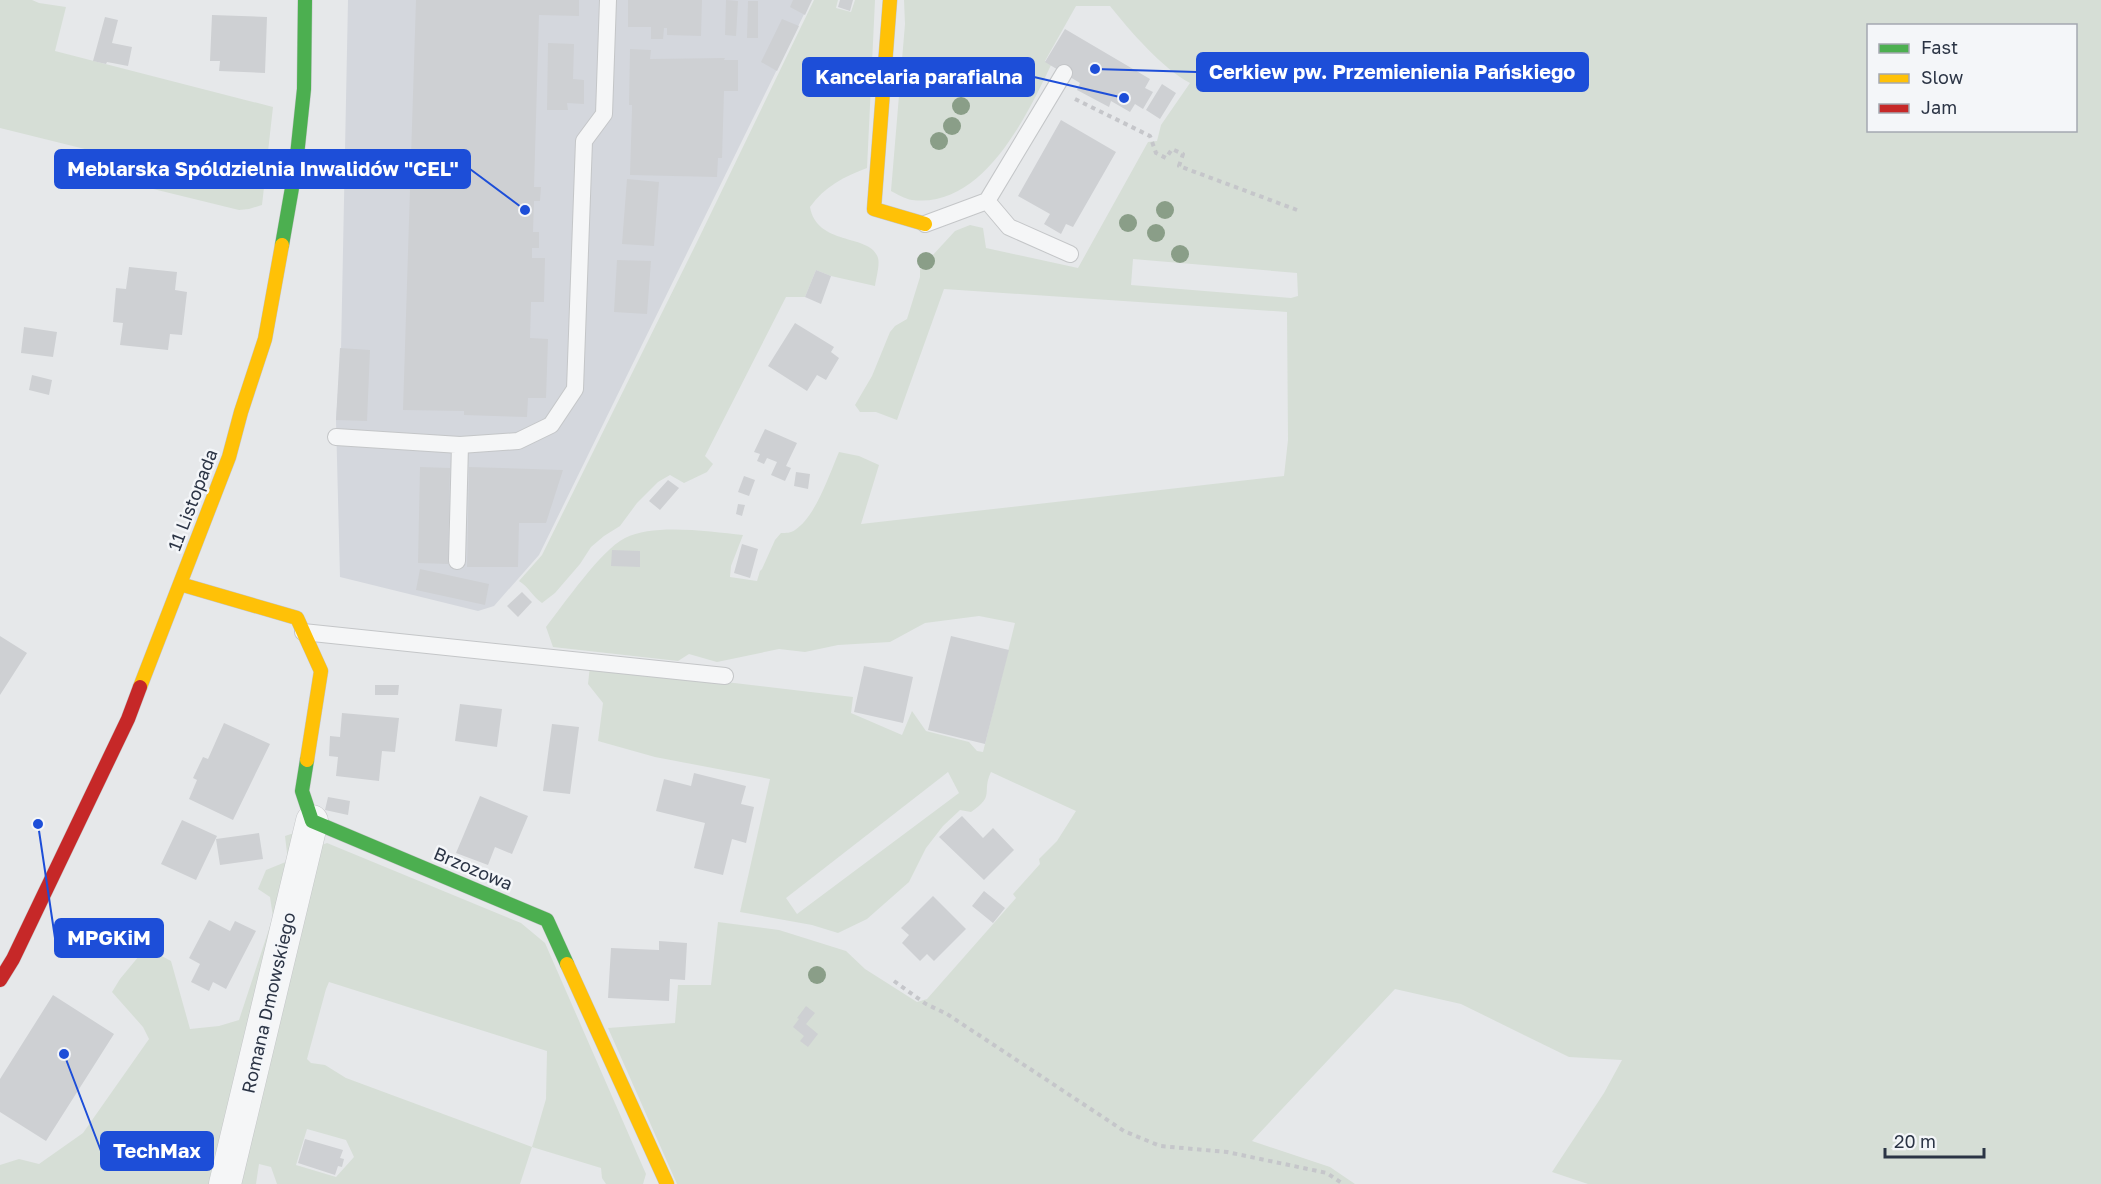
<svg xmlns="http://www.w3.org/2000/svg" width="2101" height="1184" font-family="'Golos Text',sans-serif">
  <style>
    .built { fill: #d4d7dd }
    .green { fill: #d6ded6; fill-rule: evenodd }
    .building { fill: #ced0d3 }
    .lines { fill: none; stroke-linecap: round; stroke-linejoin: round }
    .lane-casing { stroke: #c4c6c8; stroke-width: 18 }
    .street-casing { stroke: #c4c6c8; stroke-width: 33 }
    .fast-casing { stroke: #c4c6c8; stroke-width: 15 }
    .slow-casing { stroke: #c4c6c8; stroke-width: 15 }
    .jam-casing { stroke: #c4c6c8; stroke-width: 15 }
    .path { stroke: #c5c6ca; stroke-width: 4; stroke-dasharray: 4.5 4.5; stroke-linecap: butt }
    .lane { stroke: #f5f6f7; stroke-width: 16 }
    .street { stroke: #f5f6f7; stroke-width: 32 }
    .fast { stroke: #4caf50; stroke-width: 14 }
    .slow { stroke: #ffc107; stroke-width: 14 }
    .jam { stroke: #c62828; stroke-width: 14 }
    .tree { fill: #8a9e88 }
    .labels { text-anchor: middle; stroke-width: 5; stroke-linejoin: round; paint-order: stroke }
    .street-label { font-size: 18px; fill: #2b3445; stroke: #f4f6f9 }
    .leader { fill: none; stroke: #1d4ed8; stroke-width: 2 }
    .callout-dot { fill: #1d4ed8; stroke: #f4f6f9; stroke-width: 2 }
    .callout { fill: #1d4ed8; stroke: #1d4ed8; stroke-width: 2 }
    .callout-label { font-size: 20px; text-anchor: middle; font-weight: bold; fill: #fff }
  </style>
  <rect width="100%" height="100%" fill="#e6e8ea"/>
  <path class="built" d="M348,0H811L539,555L494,606L478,611L340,577L336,420L341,351Z"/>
  <path class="green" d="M0,0H32L39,3L66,7L55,51L273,107L262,205L249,209L239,210L141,186L137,182L140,164L114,157L110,161H105L101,153L0,128Z
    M814,0H838L836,8L851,12L855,0H875L867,168C845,176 824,187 810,207C817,247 871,233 878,258C880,265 876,278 875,286L831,276L816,270L805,297H786L705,456L713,464L707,472L684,483L670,475L658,482L637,503L620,526L604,536L591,547L580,564L555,593L542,603C532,596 529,587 519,581L542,555L696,244Z
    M904,0H2101V1184H1588L1552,1172L1604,1093L1622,1060L1569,1057L1461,1004L1395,989L1252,1141L1330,1167L1355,1184H677L608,1028L675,1023L678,985H711L718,922L779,930L846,951L865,969L917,1002L927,999L1016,898L1013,894L1040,864L1039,859L1057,841L1076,811L991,772C981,793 996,795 971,812L960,810L943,826L926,848L909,882L867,919L838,933L812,925L740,912L770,779L655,757L598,741L603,703L588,684L590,666L853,697L851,713L902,735L912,711L926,731L969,742L977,751L983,752L1015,623L979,616L925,623L890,642L838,645L805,652L779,649L717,662L689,654L678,661L553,647L546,627C564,604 601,550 625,538C655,523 710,532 743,535L731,566L730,577L757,581L760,571L762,569L775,540L781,533C786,533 791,533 795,530C816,516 829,475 839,452L859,456L879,465L861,524L1284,476L1288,440L1287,312L944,289L897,420L876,412H860L855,405L872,376L890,332L895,326L907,319L920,277V269L955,231L970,225L983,228L986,248L1078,268L1148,142L1157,141L1161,125L1190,83C1162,68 1130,31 1110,6H1076L1045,61L1051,65C1026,118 982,209 912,200C905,199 897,194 891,191L905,24ZM1868,26H2076V130H1868ZM1133,259L1297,273L1298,296L1291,298L1131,285ZM948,772L959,793L797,914L786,898Z
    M297,832L317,847L327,843L521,923L545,943L646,1174L643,1184H606L602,1178L601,1168L532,1147L520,1184H277L271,1167L259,1164L256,1184H0V1165L19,1159L39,1164L83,1133L149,1039L143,1027L112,992L120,979L139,956L154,952L171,961L190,1029L219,1026L239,1020L273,917L270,897L258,889L266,870L288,861L285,836ZM329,982L547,1051L546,1099L532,1147L346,1078L325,1065L311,1063L307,1059L326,989ZM307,1129L346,1140L354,1157L336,1177L296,1165Z"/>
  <path class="building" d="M416,0H579V16L539,15L534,187H541L540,201H534L533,232H539V248H532V258H545L544,302H531L530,338L548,339L546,398H528L527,417L464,415V411L403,410Z
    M628,0H702L701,36L667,35V28H664L663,39H651V27H628Z
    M726,0L738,1L736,36L725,35Z
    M793,0H812L805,15L790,7Z
    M840,0H853L850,11L838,7Z
    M748,1H758V38H747Z
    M212,15L267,17L265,73L219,71L220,61H210Z
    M105,17L118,20L112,43L132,47L128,66L107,62L106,64L93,61Z
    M782,19L799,26L777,71L761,62Z
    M1065,29L1150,79L1145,88L1153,92L1143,109L1135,104L1130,112L1111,101L1109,107L1077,90L1080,83L1045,62Z
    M548,43L574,44L573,79L584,80V104L567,103L568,110H547Z
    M630,49L651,50L650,59L725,58L724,60H738V91H724L722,158H718L717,177L630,175L632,110V105H629Z
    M1162,84L1176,93L1160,119L1146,110Z
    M1061,120L1116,152L1073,227L1066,224L1061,234L1044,224L1050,214L1018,196Z
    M627,179L659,182L654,246L622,244Z
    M617,260L651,261L647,314L614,312Z
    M129,267L177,272L175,290L187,292L182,335L170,334L168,350L120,345L123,323L113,322L116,288L126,289Z
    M816,270L831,276L821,304L805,297Z
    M795,323L834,347L831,352L839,358L826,380L817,375L807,391L768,366Z
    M24,327L57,332L53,357L21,353Z
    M340,348L370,350L367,421L336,420Z
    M32,375L52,380L49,395L29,390Z
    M765,429L797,443L786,466L791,468L785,481L771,475L777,462L767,458L764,464L757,461L760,454L754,452Z
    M420,467L450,468L448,564L418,563Z
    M469,467L563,470L546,523H519L518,567H467Z
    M796,472L810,474L808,489L794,486Z
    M744,476L755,480L749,496L738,492Z
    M668,480L679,488L660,510L649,501Z
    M738,504L745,505L742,516L736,514Z
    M742,544L758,549L750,578L734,573Z
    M612,550L640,551V567L611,566Z
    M420,569L489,584L485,605L416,590Z
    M522,592L532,602L518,617L507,606Z
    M0,636L27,653L0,695Z
    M951,636L1009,650L985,744L928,730Z
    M864,666L913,677L903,723L854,712Z
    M375,685H399L398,695H375Z
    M460,704L502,709L497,747L455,741Z
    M342,713L399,718L395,752L382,751L379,781L336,776L338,757L329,756L330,736L340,737Z
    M224,723L270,744L233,820L189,799L197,780L193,778L203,757L208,759Z
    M552,724L579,727L570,794L543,791Z
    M694,773L746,786L741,804L754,807L746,843L732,839L723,875L694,868L705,823L656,811L664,779L691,786Z
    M480,796L528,816L512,854L495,847L488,865L456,853Z
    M328,797L350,801L348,815L325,810Z
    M962,816L983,838L993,828L1014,850L984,880L939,837Z
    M182,820L217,836L196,880L161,864Z
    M259,833L263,859L220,865L216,839Z
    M984,891L1005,908L993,923L972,906Z
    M933,896L966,929L934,961L927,954L920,961L902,943L909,935L901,928Z
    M209,920L230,931L235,921L256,931L226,989L213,982L209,991L191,982L200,964L189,958Z
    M659,941L687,943L685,980L670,979L669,1001L608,998L611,948L659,950Z
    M53,995L114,1034L46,1141L0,1112V1079Z
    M806,1006L815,1013L806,1024L818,1034L808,1047L800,1041L804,1036L793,1027L799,1019L797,1018Z
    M305,1139L343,1150L340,1158L344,1159L342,1167L338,1166L335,1175L298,1163Z"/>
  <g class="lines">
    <defs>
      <path id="lane" d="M987,201L1009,227L1070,254
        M925,224L987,201L1064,73
        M336,437L460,445L518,441L551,425L575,389L584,141L604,114L608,0
        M457,561L460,445
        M303,632L725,676"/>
      <path id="street" d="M225,1184L312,821"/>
      <path id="fast" d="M282,245L296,165L304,89L305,0
        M307,760L302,791L312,821L547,920L567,964"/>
      <path id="slow" d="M890,0L874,209L925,224
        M180,584L297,618L321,671L307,760
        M140,687L229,457L241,412L265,339L282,245
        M567,964L667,1184"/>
      <path id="jam" d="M0,980L13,959L128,719L140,687"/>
    </defs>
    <use href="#lane" class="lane-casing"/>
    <use href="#street" class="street-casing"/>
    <use href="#fast" class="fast-casing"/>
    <use href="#slow" class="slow-casing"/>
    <use href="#jam" class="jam-casing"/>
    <path class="path" d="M1075,99L1150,136L1156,153L1166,158L1172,149L1183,154L1179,166L1297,210
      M894,981L926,1004L947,1014L1124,1131L1160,1146L1227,1152L1327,1173L1343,1184"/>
    <use href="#lane" class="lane"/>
    <use href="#street" class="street"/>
    <use href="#fast" class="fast"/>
    <use href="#slow" class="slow"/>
    <use href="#jam" class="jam"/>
  </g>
  <g class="tree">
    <circle cx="961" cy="106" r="9"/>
    <circle cx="952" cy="126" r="9"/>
    <circle cx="939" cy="141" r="9"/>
    <circle cx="1165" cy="210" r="9"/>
    <circle cx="1128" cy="223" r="9"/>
    <circle cx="1156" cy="233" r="9"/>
    <circle cx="1180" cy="254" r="9"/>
    <circle cx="926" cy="261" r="9"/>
    <circle cx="817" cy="975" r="9"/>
  </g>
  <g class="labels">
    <g class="street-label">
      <text transform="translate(193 500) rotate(-69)" y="6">11 Listopada</text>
      <text transform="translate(473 869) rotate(23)" y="6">Brzozowa</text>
      <text transform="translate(269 1003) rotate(-77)" y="6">Romana Dmowskiego</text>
    </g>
  </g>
  <path class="leader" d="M1095 69L1197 72M1124 98L1034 77M525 210L470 169M38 824L55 938M64 1054L101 1151"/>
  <g class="callout-dot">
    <circle cx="1095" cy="69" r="6"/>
    <circle cx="1124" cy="98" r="6"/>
    <circle cx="525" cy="210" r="6"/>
    <circle cx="38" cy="824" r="6"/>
    <circle cx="64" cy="1054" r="6"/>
  </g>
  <g class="callout">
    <rect x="1197" y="53" width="391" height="38" rx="6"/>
    <rect x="803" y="58" width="231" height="38" rx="6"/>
    <rect x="55" y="150" width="415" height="38" rx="6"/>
    <rect x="55" y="919" width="108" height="38" rx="6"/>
    <rect x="101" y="1132" width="112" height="38" rx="6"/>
  </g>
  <g class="callout-label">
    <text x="1392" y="79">Cerkiew pw. Przemienienia Pańskiego</text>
    <text x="919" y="84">Kancelaria parafialna</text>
    <text x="263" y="176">Meblarska Spóldzielnia Inwalidów "CEL"</text>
    <text x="109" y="945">MPGKiM</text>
    <text x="157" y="1158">TechMax</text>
  </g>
  <rect x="1867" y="24" width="210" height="108" fill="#f4f6f9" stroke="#a4a8b1" stroke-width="1.5"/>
  <rect x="1879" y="44" width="30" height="9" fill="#4caf50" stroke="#a4a8b1" stroke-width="1.5"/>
  <text x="1921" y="54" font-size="18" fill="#2b3445">Fast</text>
  <rect x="1879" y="74" width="30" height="9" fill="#ffc107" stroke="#a4a8b1" stroke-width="1.5"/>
  <text x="1921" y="84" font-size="18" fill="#2b3445">Slow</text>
  <rect x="1879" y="104" width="30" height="9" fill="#c62828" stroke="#a4a8b1" stroke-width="1.5"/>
  <text x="1921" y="114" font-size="18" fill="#2b3445">Jam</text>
  <path d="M1885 1148v9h99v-9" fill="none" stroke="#2b3445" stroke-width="3"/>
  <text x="1894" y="1148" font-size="18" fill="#2b3445" stroke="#f4f6f9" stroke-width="4.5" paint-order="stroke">20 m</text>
</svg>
